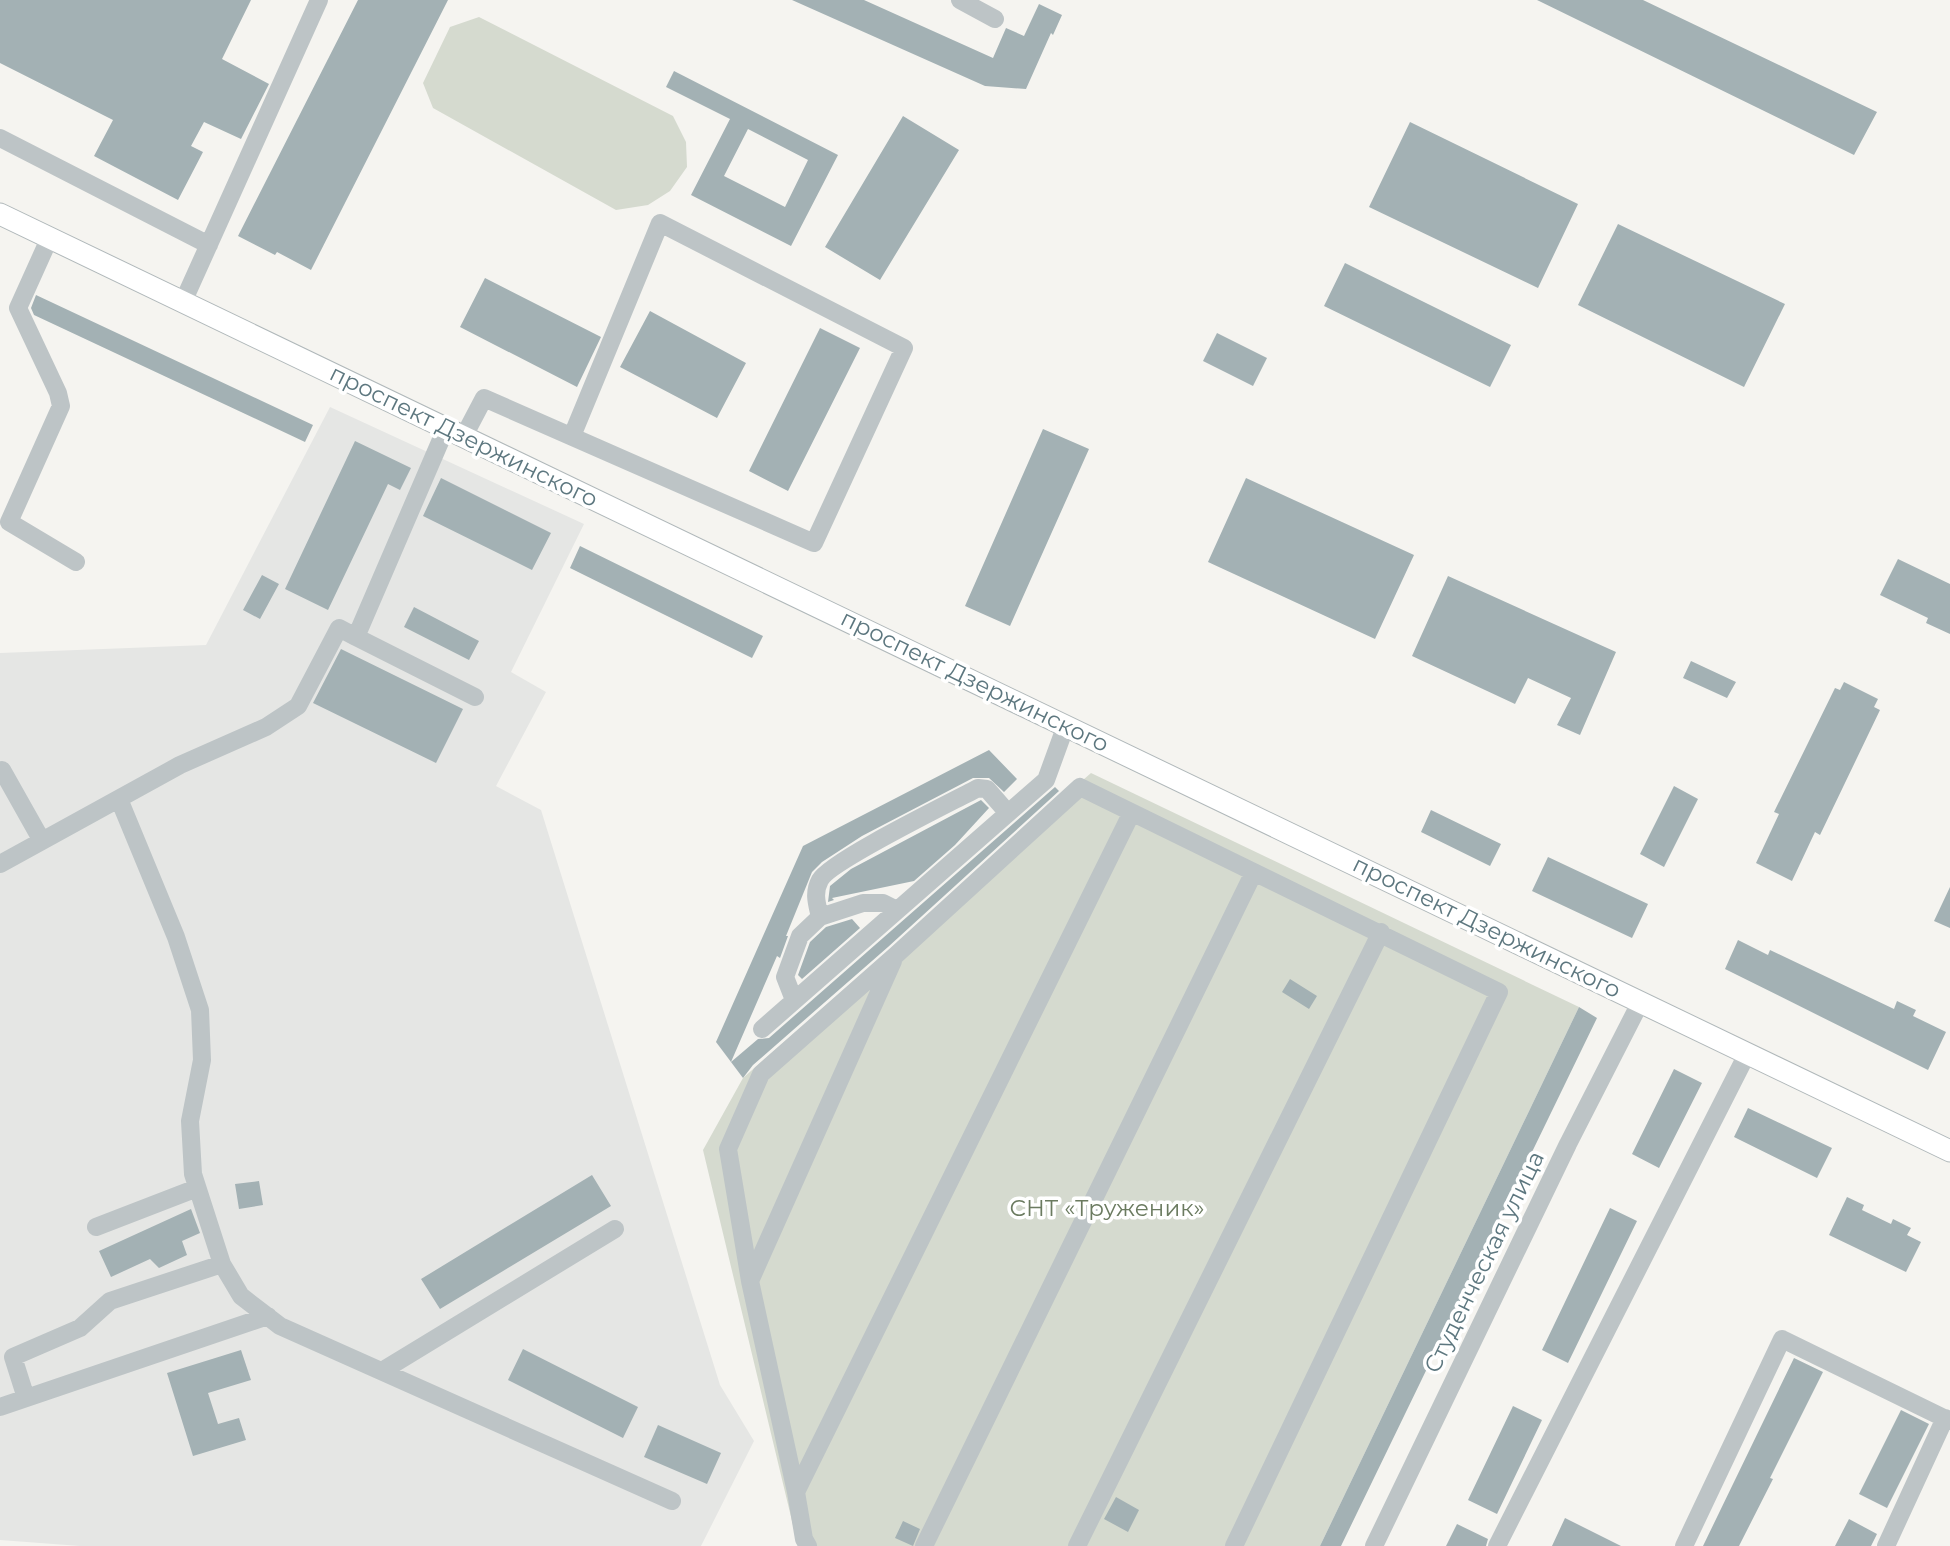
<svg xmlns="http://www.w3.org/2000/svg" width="1950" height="1546" font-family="Montserrat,sans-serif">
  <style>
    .built { fill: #e5e6e4 }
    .green { fill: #d5dacf }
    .building { fill: #a3b1b4; fill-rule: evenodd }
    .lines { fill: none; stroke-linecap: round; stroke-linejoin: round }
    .major-casing { stroke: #b0b8ba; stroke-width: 23 }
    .minor { stroke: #bdc4c6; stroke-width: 18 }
    .major { stroke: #fff; stroke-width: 21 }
    .labels { text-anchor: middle; stroke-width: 7; stroke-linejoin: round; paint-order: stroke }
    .street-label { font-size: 23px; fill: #5d777f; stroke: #fff }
    .park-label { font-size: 23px; fill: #6b7b60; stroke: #fff }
  </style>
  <rect width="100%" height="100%" fill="#f5f4f0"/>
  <path class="built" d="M330,407L584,524L511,672L546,692L496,786L541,810L720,1385L754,1441L701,1546H80L0,1540V653L206,645Z"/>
  <path class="green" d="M479,17L673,116L686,142L687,167L670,191L648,205L616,210L433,108L423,83L450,27Z
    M1091,773L1579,1007L1320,1546H798L703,1150L743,1078Z"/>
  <path class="building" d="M0,0H251L222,59L269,84L241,139L204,122L191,146L203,152L178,200L94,156L113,120L0,63Z
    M358,0H448L311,270L277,252L275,255L238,236Z
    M792,0H864L993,58L1006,28L1024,36L1039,4L1062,15L1053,35L1051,33L1026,89L985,86Z
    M1537,0H1643L1877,112L1854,155Z
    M674,71L838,155L791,246L691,195L730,119L666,87ZM748,129L808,160L785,207L724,176Z
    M903,116L959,150L880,280L825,247Z
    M1410,122L1578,204L1538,288L1369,207Z
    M1618,224L1785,304L1744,387L1578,305Z
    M1345,263L1511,345L1490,387L1324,306Z
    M485,278L601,337L577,387L460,327Z
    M36,295L313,425L305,442L34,315L31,308Z
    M650,311L746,363L717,418L620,367Z
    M820,328L860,348L788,491L749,471Z
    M1217,333L1267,358L1253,386L1203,361Z
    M1043,429L1089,449L1010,626L965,606Z
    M355,441L411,468L400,490L388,484L328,610L285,589Z
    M441,478L551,533L532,570L423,516Z
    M1246,478L1414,555L1375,639L1208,562Z
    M580,546L763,636L752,658L570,568Z
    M1898,559L1950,584V634L1926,623L1928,618L1880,595Z
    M262,575L279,584L260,619L243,610Z
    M1448,576L1616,652L1580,735L1557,725L1571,698L1528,678L1515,704L1412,656Z
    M414,607L479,641L469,660L404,627Z
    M341,649L463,709L436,763L313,703Z
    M1691,661L1736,682L1727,698L1683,678Z
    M1844,682L1878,699L1874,707L1880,710L1820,835L1815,832L1792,881L1756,863L1779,814L1774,812L1807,745L1835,688L1840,690Z
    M989,750L1017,779L1004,792L989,778H973L862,836L822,862L812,872L786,936H788L780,958L777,956L731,1062L758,1039L769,1038L1055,787L1059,791L888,947L753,1065L743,1078L716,1042L803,846Z
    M1674,786L1698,799L1664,867L1640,854Z
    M981,800L989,808L955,845L914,881L832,898L834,900L828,902L830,886L851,869Z
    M1431,810L1501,844L1490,866L1421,832Z
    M1548,857L1648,904L1632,938L1532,891Z
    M1950,887V928L1934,921Z
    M852,919L860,928L802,979L798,975L810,942L826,927Z
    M1738,940L1768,955L1770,950L1894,1009L1897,1001L1916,1010L1913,1016L1946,1032L1928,1070L1725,969Z
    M1290,979L1317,996L1309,1009L1282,992Z
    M1579,1007L1597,1018L1341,1546H1320Z
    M1674,1069L1702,1083L1659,1168L1632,1154Z
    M1748,1108L1832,1148L1817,1178L1734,1137Z
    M592,1175L611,1206L440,1309L421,1279Z
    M259,1181L263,1205L239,1209L235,1184Z
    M1847,1197L1864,1205L1862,1210L1891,1224L1893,1219L1911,1228L1907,1235L1921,1242L1906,1272L1829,1235Z
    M1610,1208L1637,1221L1568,1363L1542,1350Z
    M191,1209L200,1233L182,1241L187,1255L159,1268L150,1259L111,1277L99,1251Z
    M523,1349L638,1407L623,1438L508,1380Z
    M241,1350L251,1380L208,1393L218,1424L239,1418L246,1440L193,1456L167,1373Z
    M1794,1358L1823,1372L1770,1478L1773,1479L1739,1546H1703Z
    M1513,1406L1542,1420L1497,1514L1468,1500Z
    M1901,1410L1929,1424L1887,1508L1859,1494Z
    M658,1425L721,1453L707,1484L644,1457Z
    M1116,1497L1139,1510L1128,1532L1104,1519Z
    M1565,1518L1621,1546H1552Z
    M1849,1519L1877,1534L1871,1546H1835Z
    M903,1521L920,1529L913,1546L895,1538Z
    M1457,1524L1488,1539L1486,1546H1446Z"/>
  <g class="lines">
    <defs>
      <path id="major" d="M0,214L1950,1151"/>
    </defs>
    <use href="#major" class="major-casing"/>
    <path class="minor" d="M960,0L995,19
      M0,138L209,245
      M50,237L18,308L58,393L61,406L9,522L76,562
      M183,302L319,0
      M464,436L484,398L814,543L904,348L660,223L572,436
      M356,637L475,697
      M0,772L2,770L42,841
      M119,799L176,937L200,1010L202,1060L190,1121L193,1174L222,1264L241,1296L280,1326L672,1501
      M0,864L180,765L266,727L298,706L339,628L356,637L446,428
      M820,917C817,904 813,893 820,880C830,861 952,802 978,788L987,789L1007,812
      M794,1000L785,977L800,936L820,917L863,903H883L897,910
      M762,1029L1046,780L1066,725
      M96,1227L197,1188
      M750,1281L893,961
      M382,1371L615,1229
      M26,1398L13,1357L80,1328L110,1301L222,1264
      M0,1407L268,1316
      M796,1492L1131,814
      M808,1546L804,1539L796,1492L750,1281L728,1149L761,1074L896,955L1080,787L1499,992L1234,1546
      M924,1546L1254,872
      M1077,1546L1381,932
      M1374,1546L1568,1144L1641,1001
      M1497,1546L1747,1054
      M1684,1546L1782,1339L1950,1421
      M1886,1546L1945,1418"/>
    <use href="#major" class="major"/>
  </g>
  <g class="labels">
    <g class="street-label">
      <text transform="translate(464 436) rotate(26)" y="8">проспект Дзержинского</text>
      <text transform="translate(975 681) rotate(26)" y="8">проспект Дзержинского</text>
      <text transform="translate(1487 927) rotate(26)" y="8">проспект Дзержинского</text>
      <text transform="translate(1484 1262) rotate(-64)" y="8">Студенческая улица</text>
    </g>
    <g class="park-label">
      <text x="1107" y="1216">СНТ «Труженик»</text>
    </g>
  </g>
</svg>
